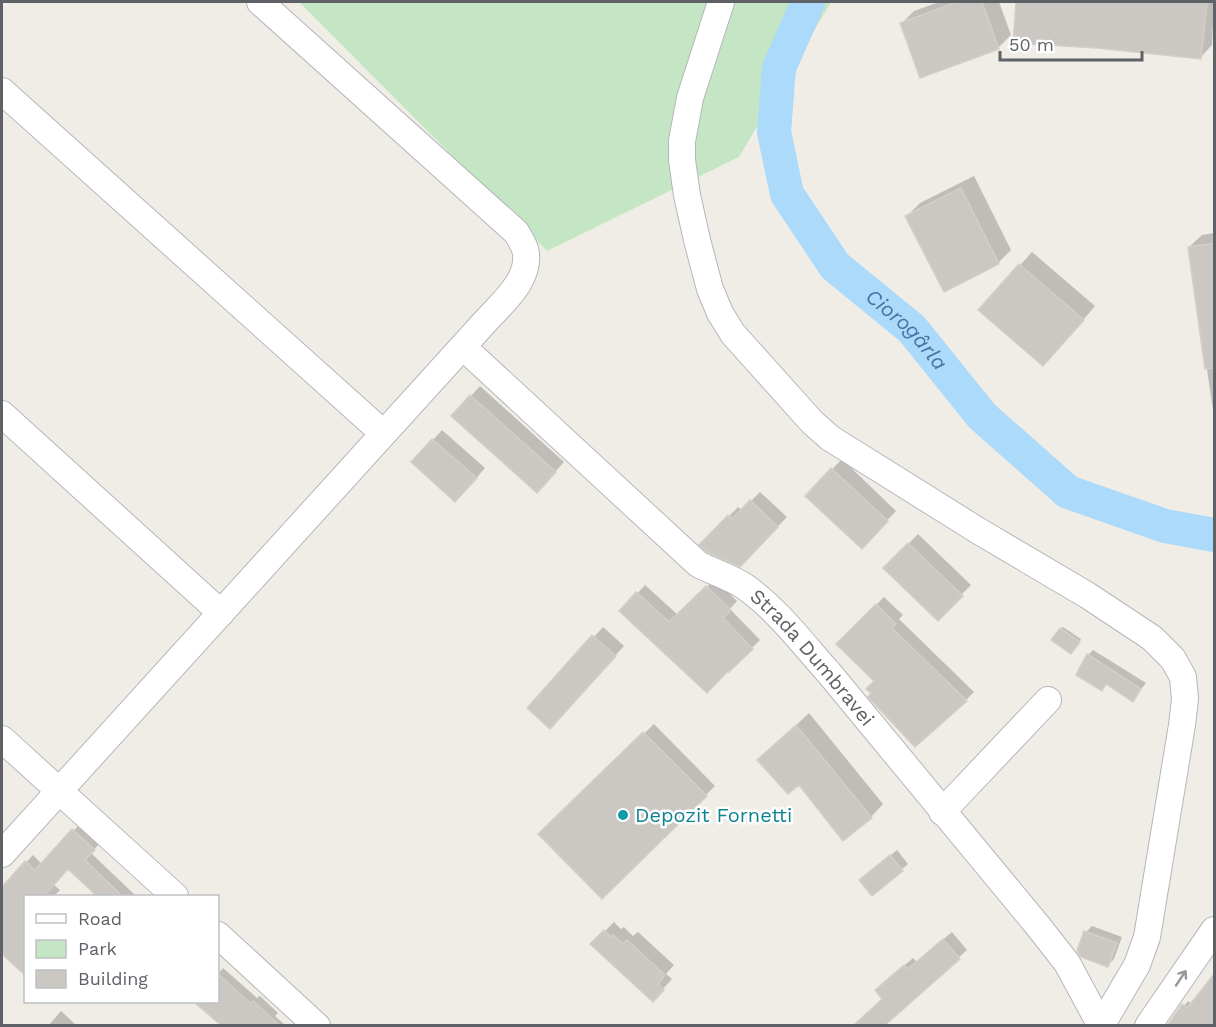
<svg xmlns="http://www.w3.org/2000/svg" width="1216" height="1027" font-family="'Work Sans',sans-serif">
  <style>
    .green { fill: #c5e6c4 }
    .shadow { fill: #0003 }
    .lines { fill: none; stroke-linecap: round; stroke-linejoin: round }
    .river { stroke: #abdafb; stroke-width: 34 }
    .building { fill: #cbc8c4; stroke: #d4cfc5; stroke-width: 1.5 }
    .minor-casing { stroke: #b4b7ba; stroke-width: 28 }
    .minor { stroke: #fff; stroke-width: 26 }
    .oneway { stroke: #96999c }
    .culture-dot { fill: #0f9aa8; stroke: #fff; stroke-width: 2 }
    .labels { text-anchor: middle; stroke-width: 5; stroke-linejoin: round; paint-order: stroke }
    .street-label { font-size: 20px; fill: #5e6266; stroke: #fff }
    .culture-label { font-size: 20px; fill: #0d838f; stroke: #fff; text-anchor: start }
    .water-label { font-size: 21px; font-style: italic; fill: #4475a5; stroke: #fff }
  </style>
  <rect width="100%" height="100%" fill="#f0ede7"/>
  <path class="green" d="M299,2H831L739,157L547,251Z"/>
  <path class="shadow" d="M939,2H999L1011,35L999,47L921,76L901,24L914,11Z
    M1017,2H1214L1212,45L1200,58L1097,47L1014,42Z
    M974,176L1011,250L998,263L907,216L920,203Z
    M1214,233V417L1189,247L1202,235Z
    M1032,252L1095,306L1056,352L980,310Z
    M480,386L564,462L546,482L453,416Z
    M442,430L485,468L465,491L413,462Z
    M842,459L896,511L862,547L807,496Z
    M760,492L787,517L740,565L701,545L738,507L742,510Z
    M918,534L971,585L938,619L885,568Z
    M715,579L737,601L730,609L760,640L729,670L621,611L645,585L678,615Z
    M884,597L903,615L899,619L974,692L953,713L876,681L838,644Z
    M603,627L624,646L559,717L529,708Z
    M1063,627L1081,639L1074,650L1061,629Z
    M1093,650L1146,683L1133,700L1107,684L1101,689L1088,655Z
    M809,713L883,804L871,817L772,748Z
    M654,724L715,786L602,897L541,834Z
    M80,824L100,843L91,853L136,896H91L95,892L69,867L53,884L60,890L54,896H26L4,954L2,958V915L13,902L2,891V889L33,855L42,864Z
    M897,850L908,864L873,894L867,875Z
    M614,922L621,929L624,927L633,936L638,932L674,965L666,974L672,979L662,990L605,931Z
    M1092,926L1122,937L1114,959L1108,965L1086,932Z
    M952,932L967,950L886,1022L889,1026H854L884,998L885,982L913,958L917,962Z
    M223,968L257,998L260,996L278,1013L275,1016L286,1026H224L197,1002H218V974Z
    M1188,1001L1192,1004L1214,1026H1168Z
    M61,1011L76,1025V1026H48Z"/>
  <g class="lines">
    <path class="river" id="s1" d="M808,2L779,68L774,132L787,194L835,266L912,329L982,416L1068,492L1165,526L1214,535"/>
  </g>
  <path class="building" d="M957,2H982L999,49L920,78L900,23Z
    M1016,2H1207L1201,59L1097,48L1013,43Z
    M961,188L999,264L944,292L905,216Z
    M1215,243V368L1205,369L1188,247Z
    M1019,264L1084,320L1043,366L978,310Z
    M470,395L556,472L537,493L451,416Z
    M432,439L477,478L455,502L411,462Z
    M831,468L888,521L862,549L805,496Z
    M750,500L778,527L740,567L707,552L699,545L728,515L732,519Z
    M908,543L963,596L938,621L883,568Z
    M706,586L731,610L723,618L753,649L729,672L728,671L707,693L619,611L636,592L669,622Z
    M876,604L896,624L892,628L967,701L915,747L868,697L871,693L866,689L874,681L836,644Z
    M1060,628L1080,642L1071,654L1051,640Z
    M592,635L616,656L550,729L527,708Z
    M1087,654L1141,689L1133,702L1106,684L1102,691L1076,675Z
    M796,725L872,818L843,841L799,785L788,794L757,760Z
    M643,732L707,796L602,899L538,834Z
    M72,829L95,850L85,860L123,897H98L68,869L43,897H26V976L2,954V887L25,861L35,870Z
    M890,855L903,871L872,896L859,880Z
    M604,930L611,937L613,935L623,944L627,940L665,975L658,984L664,990L653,1002L590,944Z
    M1084,931L1117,943L1108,967L1081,957L1077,951Z
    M943,939L960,959L884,1026H853L882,999L875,990L904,965L908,969Z
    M1215,973V1026H1167L1182,1004L1187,1008Z
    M218,974L250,1003L253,1001L280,1026H222L194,1002H218Z"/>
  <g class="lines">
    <defs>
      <g id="minor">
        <path d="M721,2L690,98L682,141V160L687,195L697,240L710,289L720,313L733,334L812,422L830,438L977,530L1087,595L1152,638L1173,659L1183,677L1185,699L1182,725L1147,937L1137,965L1101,1026"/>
        <path d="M2,91L383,433"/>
        <path id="s2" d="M463,347L698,564C713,572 730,577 744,586C777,609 803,644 829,673L1038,926L1067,963L1101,1026"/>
        <path d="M2,414L221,613"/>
        <path d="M2,739L175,896"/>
        <path d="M942,812L1048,700"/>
        <path d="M2,854L484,323C501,304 533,278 525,249C523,243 519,237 516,232L260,2"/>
        <path d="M218,935L317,1026"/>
        <path d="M1148,1026L1214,930"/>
      </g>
    </defs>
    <use href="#minor" class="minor-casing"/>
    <use href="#minor" class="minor"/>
  </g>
  <defs><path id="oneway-shaft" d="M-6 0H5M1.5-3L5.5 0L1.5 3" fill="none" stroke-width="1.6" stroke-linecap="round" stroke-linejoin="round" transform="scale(1.5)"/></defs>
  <use class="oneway" href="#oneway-shaft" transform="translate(1181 978) rotate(-56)"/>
  <circle class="culture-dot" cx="623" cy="815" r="6"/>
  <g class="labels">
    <g class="street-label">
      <text dy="7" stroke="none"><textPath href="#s2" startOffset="470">Strada Dumbravei</textPath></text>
    </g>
    <g class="culture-label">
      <text x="635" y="822">Depozit Fornetti</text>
    </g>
    <g class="water-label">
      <text dy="7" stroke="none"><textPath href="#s1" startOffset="382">Ciorogârla</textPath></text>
    </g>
  </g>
  <rect width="1216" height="1027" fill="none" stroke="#5e6266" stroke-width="6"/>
  <rect x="24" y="895" width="195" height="108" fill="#ffffff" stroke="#bfc0c2" stroke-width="1.5"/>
  <rect x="36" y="914" width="30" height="9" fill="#ffffff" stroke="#bfc0c2" stroke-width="1.5"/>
  <text x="78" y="925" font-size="18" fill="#5e6266">Road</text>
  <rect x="36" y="940" width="30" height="18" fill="#c5e6c4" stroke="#bfc0c2" stroke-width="1.5"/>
  <text x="78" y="955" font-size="18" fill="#5e6266">Park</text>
  <rect x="36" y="970" width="30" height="18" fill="#cbc8c4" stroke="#bfc0c2" stroke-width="1.5"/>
  <text x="78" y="985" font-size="18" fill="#5e6266">Building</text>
  <path d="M1000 51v9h142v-9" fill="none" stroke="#5e6266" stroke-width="3"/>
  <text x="1009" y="51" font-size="18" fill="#5e6266" stroke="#ffffff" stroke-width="4.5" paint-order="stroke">50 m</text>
</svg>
